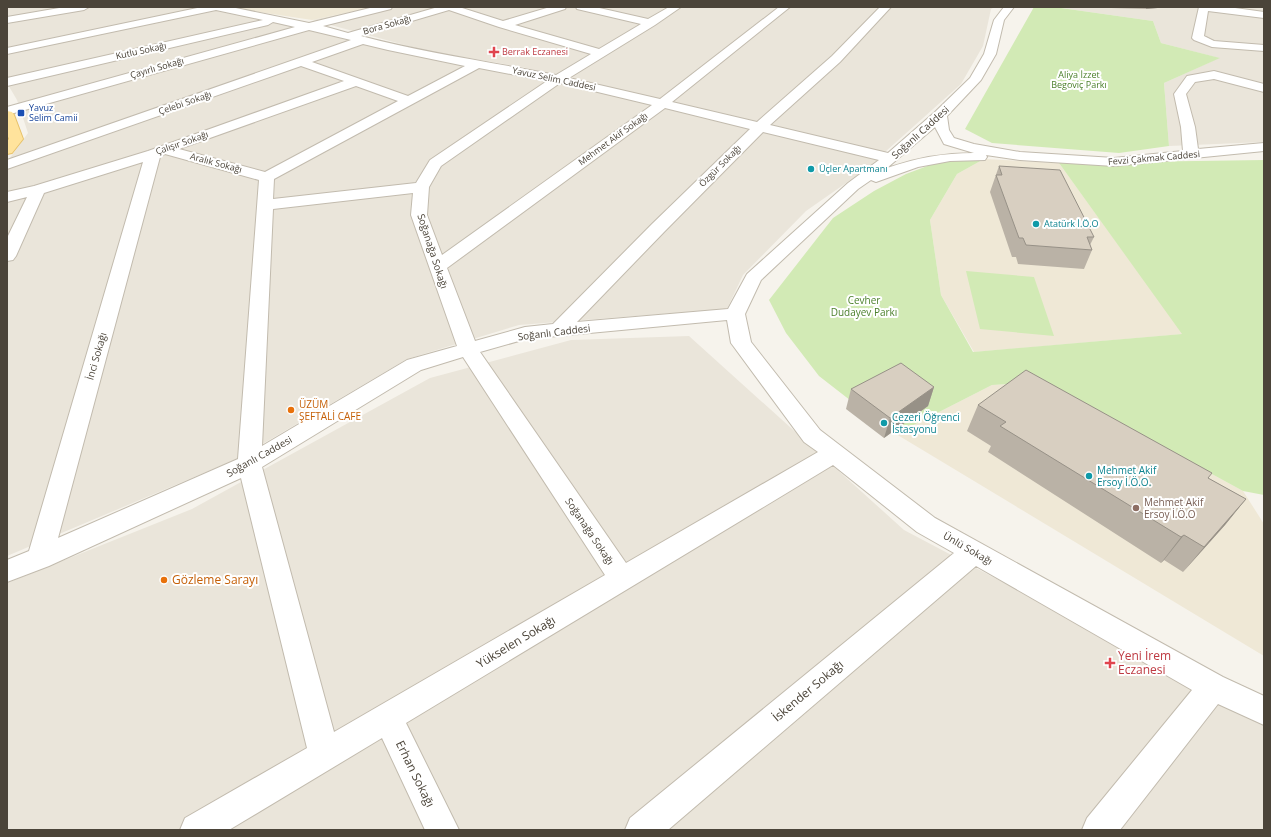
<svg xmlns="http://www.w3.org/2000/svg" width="1271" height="837" font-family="'Open Sans',sans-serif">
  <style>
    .residential { fill: #eae5da }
    .education { fill: #efe8d6 }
    .green { fill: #d2eab5 }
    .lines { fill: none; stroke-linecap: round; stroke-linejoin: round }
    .minor-casing { stroke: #c2bbae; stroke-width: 2 }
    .major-casing { stroke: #e6c16a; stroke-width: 2 }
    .minor { fill: #fff; fill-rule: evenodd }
    .major { fill: #ffe39c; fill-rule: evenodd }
    .wall { fill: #bab2a6 }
    .shaded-wall { fill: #979187 }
    .building { fill: #d8cfc1; stroke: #979187 }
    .health-dot { fill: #e0444e; stroke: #fff; stroke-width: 1.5 }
    .transit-dot { fill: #1a4fb4; stroke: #fff; stroke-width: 1.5 }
    .culture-dot { fill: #0f9aa8; stroke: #fff; stroke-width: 1.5 }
    .food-dot { fill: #e8710a; stroke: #fff; stroke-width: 1.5 }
    .education-dot { fill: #8d6e63; stroke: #fff; stroke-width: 1.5 }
    .labels { text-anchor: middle; stroke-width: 4; stroke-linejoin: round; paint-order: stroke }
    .far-street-label { font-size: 9px; fill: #4b4439; stroke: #fff }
    .far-health-label { font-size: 9px; fill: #be3a42; stroke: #fff; text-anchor: start }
    .far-park-label { font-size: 9px; fill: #4a7f2a; stroke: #fff }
    .far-transit-label { font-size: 9px; fill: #164399; stroke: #fff; text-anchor: start }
    .far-culture-label { font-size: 9px; fill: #0d838f; stroke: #fff; text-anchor: start }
    .street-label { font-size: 10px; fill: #4b4439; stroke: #fff }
    .park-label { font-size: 10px; fill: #4a7f2a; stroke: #fff }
    .food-label { font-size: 10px; fill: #c56008; stroke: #fff; text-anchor: start }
    .culture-label { font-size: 10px; fill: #0d838f; stroke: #fff; text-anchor: start }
    .education-label { font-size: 10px; fill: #785e54; stroke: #fff; text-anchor: start }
    .near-food-label { font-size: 12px; fill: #c56008; stroke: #fff; text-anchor: start }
    .near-street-label { font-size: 12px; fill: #4b4439; stroke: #fff }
    .near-health-label { font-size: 12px; fill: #be3a42; stroke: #fff; text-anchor: start }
  </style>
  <rect width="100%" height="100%" fill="#f6f3ec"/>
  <path class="residential" d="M7,7H202L347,38L458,64L564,84L879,160L806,211L743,275L727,309L519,325L407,359L237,459L7,556V162L28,133L17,100L7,83Z
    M374,7H995L991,9L983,46L961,84L885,152L522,67L427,51L312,20Z
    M1054,7H1264V142L1169,146L1164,83L1219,58L1161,43L1153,21Z
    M689,336L904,530L1264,720V830H7V583L192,509L430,378L571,340Z"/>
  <path class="education" d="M227,7H374L312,20Z
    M984,159L1059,163L1183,334L974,352L941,295L930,220L957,174Z
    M1043,382L1243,491L1264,524V656L896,434L992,385Z"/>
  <path class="green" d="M1034,7H1054L1153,21L1161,43L1220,58L1164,83L1169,146L1119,153L992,143L965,129Z
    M953,159H984L957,174L930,220L941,295L973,352L1182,334L1059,163L1264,160V495L1243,491L1043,382L992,385L896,434L864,411L819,376L786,333L769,300L833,218L874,191L906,174L930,165Z
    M966,271L1034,277L1054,336L980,329Z"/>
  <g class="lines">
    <defs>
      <path id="minor" d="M65,7H89L84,10L7,23V17Z
        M202,7H231L309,23L374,7H392L391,9L323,26L348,33L438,7H459L503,21L550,7H566L565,9L515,25L599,49L641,24L577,9L576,7H595L648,19L669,7H681L655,25L569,78L660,99L779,7H790L672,102L757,122L832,56L880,7H891L840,62L770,125L888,153L935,112L970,78L984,54L994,20L1004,7H1014L1004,20L996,54L981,80L947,116L949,130L954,138L974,144L1020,152L1114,158L1183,151L1181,127L1174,94L1187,76L1214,71L1264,84V92L1214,79L1195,82L1186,94L1195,127L1198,149L1264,143V151L1114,166L1020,160L986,155L987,157L985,160L950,161L918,167L876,182L871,180L858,189L761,280L745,314L751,342L820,430L935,518L1223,677L1264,696V725L1218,704L1120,830H1082L1087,818L1192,690L976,566L668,830H625L630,818L954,553L917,532L833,465L406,723L459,830H425L382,738L229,830H180L185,818L307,748L241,478L49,566L7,582V560L29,551L143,162L44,193L16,256L13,260L7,261V238L27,197L7,202V192L34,186L148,151L344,81L301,66L7,169V160L351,40L309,30L7,115V107L295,27L273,22L268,25L7,86V78L263,20L216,10L7,54V48ZM449,10L499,27L591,54L556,75C491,62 425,53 361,36ZM363,44L388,50L465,66L408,96L312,62ZM479,68L547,81L430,160L416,183L273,199L274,179ZM560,83L652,105L442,255L427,215L429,187L441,166ZM356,86L398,101L265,172L179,149ZM665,108L750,129L652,224L553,324L525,327L475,341L447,268ZM935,127L944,144L974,153C943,153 916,158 887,168ZM763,132L879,160L848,183L747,274L728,309L577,322L664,232ZM165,154L259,180L238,459L58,538L160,157ZM413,193L411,215L457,346L407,360L262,446L273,209ZM727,320L731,343L734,347L804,442L818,452L626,563L480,352L526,339ZM463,357L605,575L334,732L262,467L421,370Z
        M1199,7H1228L1264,12V18L1208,11L1204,36L1214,41L1264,45V51L1212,47L1194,40L1192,38Z"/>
      <path id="major" d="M7,111L12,112L14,115L23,139L12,153L7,154V141L9,139L7,134Z"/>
    </defs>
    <use href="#minor" class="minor-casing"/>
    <use href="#major" class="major-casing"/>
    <use href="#minor" class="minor"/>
    <use href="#major" class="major"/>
  </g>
  <path class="wall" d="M1076,7H1169L1146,9Z
    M999,166L1094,237L1090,245L1092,250L1084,269L1018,264L1016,257H1012L990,192Z
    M934,387L928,406L884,438L846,409L851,389Z
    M978,405L1208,478L1246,499L1225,525L1183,572L1164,560L1161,563L988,452L991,446L967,431Z"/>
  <path class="shaded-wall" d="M1146,7H1169L1146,9Z
    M934,387L928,406L884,438L890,418Z
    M1246,499L1225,525L1183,572L1204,547Z
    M1184,535L1164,560L1161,563L1181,537Z"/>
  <path class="building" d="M999,166L1060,170L1094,237H1087L1092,250L1026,245L1023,238H1019L996,175H1002Z
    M901,363L934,387L890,418L851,389Z
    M1026,370L1212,473L1208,478L1246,499L1204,547L1184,535L1181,537L1000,426L1006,422L978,405Z"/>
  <g class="health-dot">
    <path d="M492 46h4v4h4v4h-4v4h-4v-4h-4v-4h4z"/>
    <path d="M1108 657h4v4h4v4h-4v4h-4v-4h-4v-4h4z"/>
  </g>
  <rect class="transit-dot" x="17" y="109" width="8" height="8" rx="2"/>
  <g class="culture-dot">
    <circle cx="811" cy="169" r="4"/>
    <circle cx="1036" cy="224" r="4"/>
    <circle cx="884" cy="423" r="4"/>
    <circle cx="1089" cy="476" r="4"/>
  </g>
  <g class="food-dot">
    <circle cx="291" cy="410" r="4"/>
    <circle cx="164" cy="580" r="4"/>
  </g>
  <circle class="education-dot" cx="1136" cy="508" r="4"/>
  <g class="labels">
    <g class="far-street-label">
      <text transform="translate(387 25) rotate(-16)" y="3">Bora Sokağı</text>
      <text transform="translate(141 51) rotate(-12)" y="3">Kutlu Sokağı</text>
      <text transform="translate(157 68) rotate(-16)" y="3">Çayırlı Sokağı</text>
      <text transform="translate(554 79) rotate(12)" y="3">Yavuz Selim Caddesi</text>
      <text transform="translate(185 103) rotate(-19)" y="3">Çelebi Sokağı</text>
      <text transform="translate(613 139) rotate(-36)" y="3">Mehmet Akif Sokağı</text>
      <text transform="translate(182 143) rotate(-19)" y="3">Çalışır Sokağı</text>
      <text transform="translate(1154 158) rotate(-5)" y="3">Fevzi Çakmak Caddesi</text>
      <text transform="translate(216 163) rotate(15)" y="3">Aralık Sokağı</text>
      <text transform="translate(720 166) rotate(-45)" y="3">Özgür Sokağı</text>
    </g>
    <g class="far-health-label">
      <text x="502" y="55">Berrak Eczanesi</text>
    </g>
    <g class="far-park-label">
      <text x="1079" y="78">Aliya İzzet<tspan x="1079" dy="10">Begoviç Parkı</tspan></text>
    </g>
    <g class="far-transit-label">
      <text x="29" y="111">Yavuz<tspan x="29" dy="10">Selim Camii</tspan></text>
    </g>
    <g class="far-culture-label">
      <text x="819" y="172">Üçler Apartmanı</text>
      <text x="1044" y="227">Atatürk İ.Ö.O</text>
    </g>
    <g class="street-label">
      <text transform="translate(920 132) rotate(-42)" y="4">Soğanlı Caddesi</text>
      <text transform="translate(433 251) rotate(72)" y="4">Soğanağa Sokağı</text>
      <text transform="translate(554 332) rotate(-7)" y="4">Soğanlı Caddesi</text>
      <text transform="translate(96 356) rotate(-74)" y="4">İnci Sokağı</text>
      <text transform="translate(259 456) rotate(-29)" y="4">Soğanlı Caddesi</text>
      <text transform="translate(590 531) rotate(56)" y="4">Soğanağa Sokağı</text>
      <text transform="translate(968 548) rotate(30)" y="4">Ünlü Sokağı</text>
    </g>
    <g class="park-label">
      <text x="864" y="304">Cevher<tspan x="864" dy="12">Dudayev Parkı</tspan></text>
    </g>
    <g class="food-label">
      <text x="299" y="408">ÜZÜM<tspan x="299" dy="12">ŞEFTALİ CAFE</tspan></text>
    </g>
    <g class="culture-label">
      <text x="892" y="421">Cezeri Öğrenci<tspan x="892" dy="12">İstasyonu</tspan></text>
      <text x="1097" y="474">Mehmet Akif<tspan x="1097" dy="12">Ersoy İ.Ö.O.</tspan></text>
    </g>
    <g class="education-label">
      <text x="1144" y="506">Mehmet Akif<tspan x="1144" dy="12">Ersoy İ.Ö.O</tspan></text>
    </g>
    <g class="near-food-label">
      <text x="172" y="584">Gözleme Sarayı</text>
    </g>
    <g class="near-street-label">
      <text transform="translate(516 642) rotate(-31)" y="4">Yükselen Sokağı</text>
      <text transform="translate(808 691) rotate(-40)" y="4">İskender Sokağı</text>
      <text transform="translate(415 774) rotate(64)" y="4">Erhan Sokağı</text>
    </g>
    <g class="near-health-label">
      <text x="1118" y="660">Yeni İrem<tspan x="1118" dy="14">Eczanesi</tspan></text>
    </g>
  </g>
  <rect width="1271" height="837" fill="none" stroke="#4b4439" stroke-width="16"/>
</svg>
